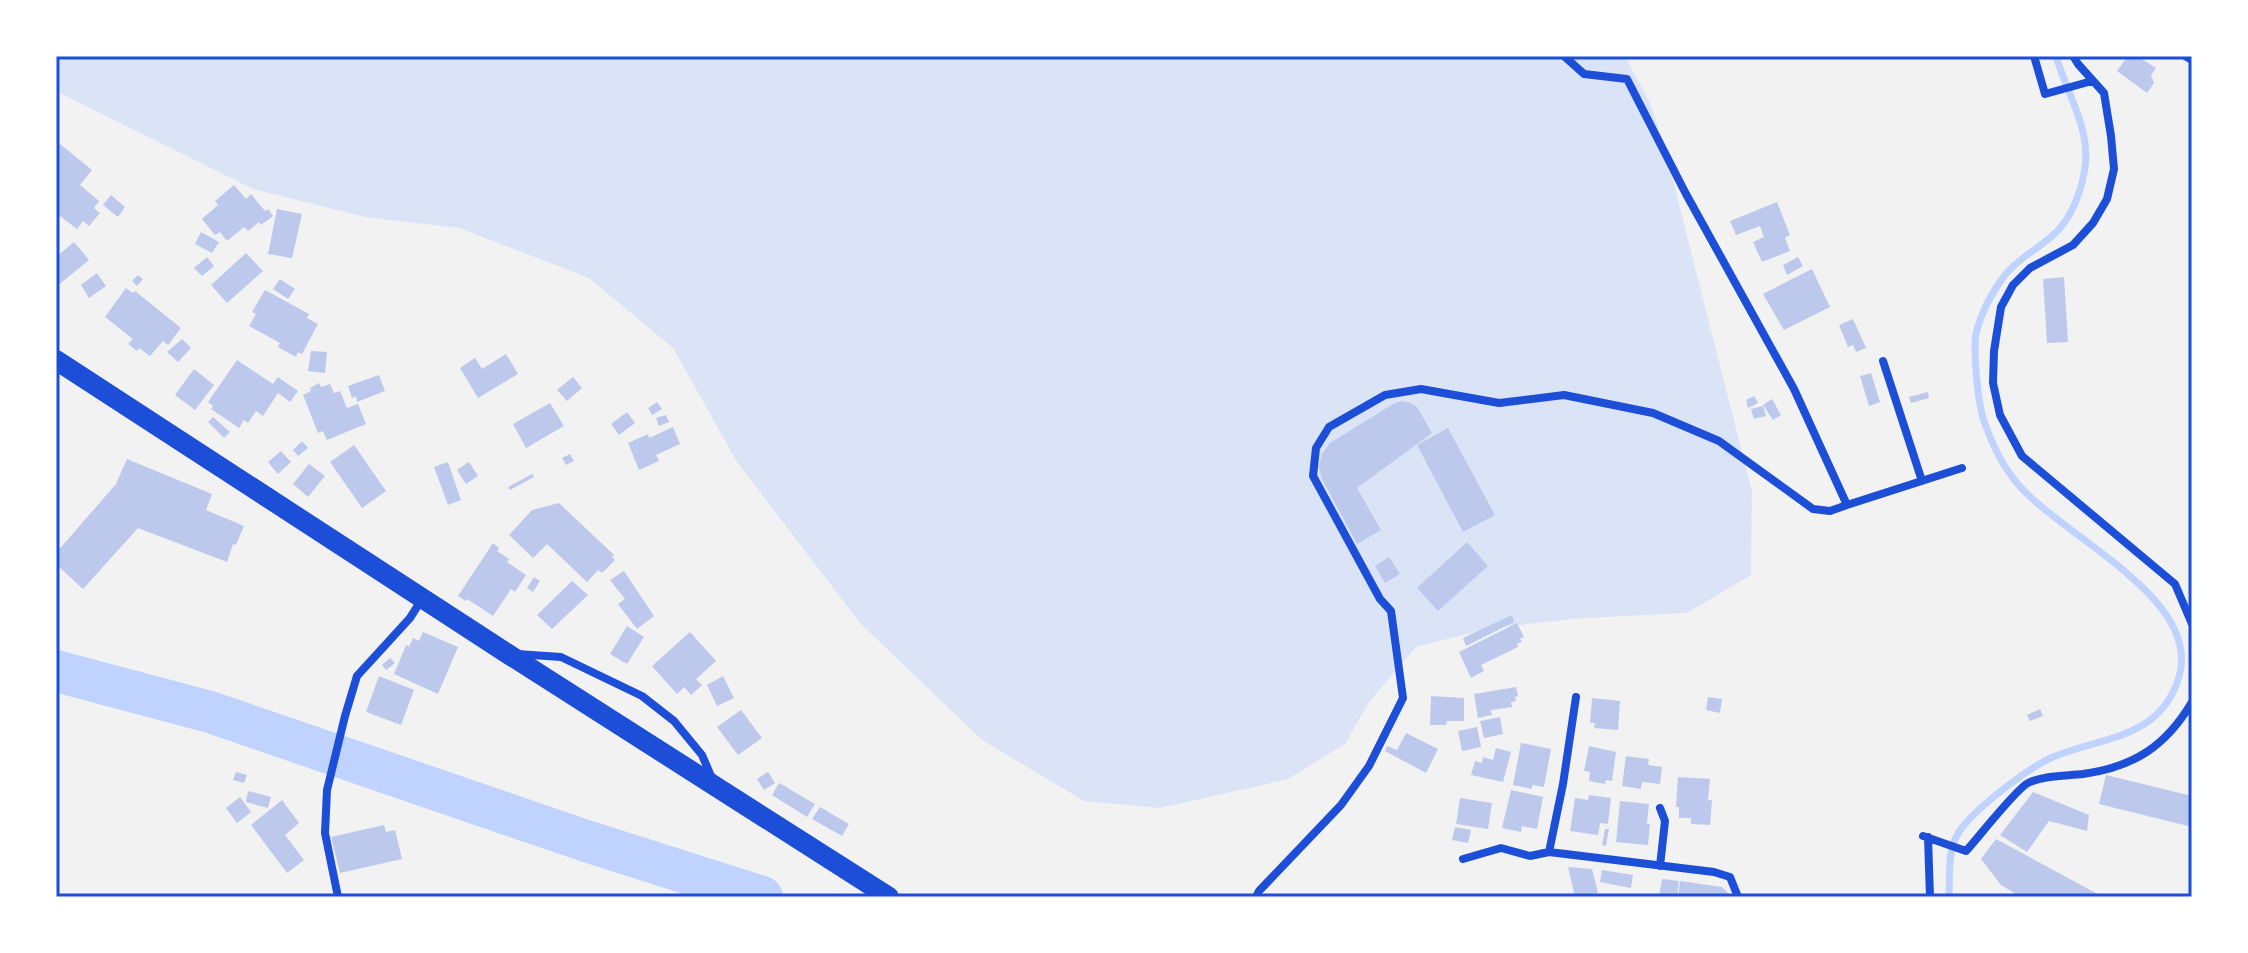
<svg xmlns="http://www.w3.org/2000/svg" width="2248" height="953" font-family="'Source Sans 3',sans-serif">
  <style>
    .green { fill: #dbe4f7 }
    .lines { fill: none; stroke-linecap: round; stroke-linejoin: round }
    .stream { stroke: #bfd3fe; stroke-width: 7 }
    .river { stroke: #bfd3fe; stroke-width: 42 }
    .building { fill: #bdc9ec }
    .minor { stroke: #1d4ed8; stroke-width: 8 }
    .primary { stroke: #1d4ed8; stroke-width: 20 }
    .neatline { fill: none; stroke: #1d4ed8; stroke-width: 3 }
  </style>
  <rect width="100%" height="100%" fill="#f2f2f2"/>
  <path class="green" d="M56,56H1625L1651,105L1665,149L1752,492L1751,575L1687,613L1583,618L1490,628L1416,647L1369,702L1345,744L1288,779L1160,808L1084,801L982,740L860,623L737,462L673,348L589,278L459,228L365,217L253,189L56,91Z"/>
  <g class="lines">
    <path class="stream" d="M1949,897C1950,876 1947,850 1959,832C1974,809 2028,768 2053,757C2102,736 2160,740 2179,677C2203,595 2054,534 2013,478C1999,460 1990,439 1983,418C1978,401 1973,352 1976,334C1981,313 1992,292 2005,275C2020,256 2045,246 2060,228C2076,210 2086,177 2086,154C2085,120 2065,88 2056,56"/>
    <path class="river" d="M56,671L210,712L586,841L762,897"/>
  </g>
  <path class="building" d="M2128,56H2137L2156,68L2151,75L2154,83L2147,93L2117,71Z
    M60,144L92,170L80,185L99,201L94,208L100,213L89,226L83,221L77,229L56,213V148Z
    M234,185L246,199L251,194L265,211L268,209L273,216L261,225L259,222L248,231L244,227L227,241L220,232L215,235L202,219L218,205L215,201Z
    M111,195L125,207L118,217L103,205Z
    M1777,202L1790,235L1785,238L1790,251L1762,262L1753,242L1764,237L1760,226L1736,235L1730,221Z
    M277,209L302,214L292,258L268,254Z
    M201,232L219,242L212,253L195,244Z
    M74,242L89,260L56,287V257Z
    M246,253L263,271L227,303L211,285Z
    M207,257L214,266L202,276L194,268Z
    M1798,257L1803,266L1787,275L1783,265Z
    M1812,269L1830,307L1784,330L1763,294Z
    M97,273L106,286L89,298L81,285Z
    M138,275L143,279L137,286L132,281Z
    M2064,277L2068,342L2047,343L2043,279Z
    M280,279L295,289L288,299L273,289Z
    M126,288L133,293L135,291L181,328L168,345L163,341L150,356L139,348L137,351L128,344L133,339L105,317Z
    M265,290L309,314L307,318L318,324L302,354L298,352L296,357L278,347L280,343L249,326L256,314L252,312Z
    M1853,319L1866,348L1856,352L1853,345L1848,347L1839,325Z
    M182,339L191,348L178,362L167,352Z
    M311,351L327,352L325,373L308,371Z
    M506,354L518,374L478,398L460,368L475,358L482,369Z
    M237,360L273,384L278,377L298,391L290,402L278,393L263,416L256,411L248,423L244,420L239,428L211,409L213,406L208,402Z
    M194,369L214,385L195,410L175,395Z
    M1871,373L1880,402L1869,406L1860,376Z
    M379,375L385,391L357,402L356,396L352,398L348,386Z
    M573,377L582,388L567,401L557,390Z
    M319,383L321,387L330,384L334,393L340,391L347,408L358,404L366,424L327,440L323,431L318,433L303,395L311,391L310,388Z
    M1928,392L1929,398L1911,403L1909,397Z
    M1754,396L1758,403L1748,408L1746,400Z
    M1772,399L1781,415L1773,420L1763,405Z
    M1402,401L1410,403L1417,407L1432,433L1357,488L1381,530L1357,544L1322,479L1319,467L1322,454L1330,443L1393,404Z
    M657,402L662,409L652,415L648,408Z
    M550,403L564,426L526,448L513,424Z
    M1763,406L1766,416L1754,419L1751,409Z
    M627,412L635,423L619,435L611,424Z
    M666,415L669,422L659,426L656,418Z
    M213,417L230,432L224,438L208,422Z
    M673,427L680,444L656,455L659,461L639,470L628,443L648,434L649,438Z
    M1448,428L1495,515L1463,532L1417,445Z
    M302,441L308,448L298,456L293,450Z
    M354,445L386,491L362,508L330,462Z
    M281,451L291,462L278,474L268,462Z
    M570,454L574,461L566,465L562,458Z
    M127,459L212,494L206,510L244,526L236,545L233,544L227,562L138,528L83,589L56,564V553L116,484Z
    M448,462L461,500L448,505L434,467Z
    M469,462L478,476L466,484L457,470Z
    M309,464L325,476L308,497L293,484Z
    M532,474L534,477L510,490L508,487Z
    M559,503L614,555L612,557L615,560L602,573L598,570L587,582L547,544L533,558L509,535L532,510Z
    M1467,542L1488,566L1438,611L1417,588Z
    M493,543L499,548L497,551L509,559L507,562L526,575L515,592L511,589L493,616L467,599L466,601L458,596Z
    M1389,557L1400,574L1385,583L1375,566Z
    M624,571L654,616L637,629L618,604L625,599L610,580Z
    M534,577L540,581L533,592L527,588Z
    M572,581L588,595L552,629L537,615Z
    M1512,615L1514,622L1466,646L1463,638Z
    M1517,623L1524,637L1520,639L1522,642L1517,644L1518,647L1481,665L1484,671L1471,678L1459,652Z
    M627,626L644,637L627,664L610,654Z
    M423,632L458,647L438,694L394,674L406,645L409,647L413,638L419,641Z
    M690,632L716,661L696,679L702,685L691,695L684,687L677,694L652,666Z
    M390,658L395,663L386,670L382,665Z
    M379,676L414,690L401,725L366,712Z
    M723,676L734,698L717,706L707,685Z
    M1516,687L1518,696L1515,697L1516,701L1511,702L1512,707L1491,710L1492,715L1478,718L1474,694Z
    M1431,696L1464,698V721H1447L1446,725H1430Z
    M1708,697L1722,699L1720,713L1706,710Z
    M1592,698L1620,701L1618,730L1594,728L1595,723H1590Z
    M2040,709L2043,716L2030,721L2027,715Z
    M741,710L762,738L738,755L717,727Z
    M1500,717L1503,734L1484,738L1480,721Z
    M1477,727L1481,747L1462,751L1458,731Z
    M1406,733L1438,749L1426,773L1385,751L1387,746L1397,750Z
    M1521,743L1551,749L1544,787L1532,785V789L1513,785Z
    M1589,746L1616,752L1612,781L1606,780L1605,784L1589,781L1590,772L1584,771Z
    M1496,748L1511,752L1503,782L1471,775L1475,761L1482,763L1483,757L1493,760Z
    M1626,756L1649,759L1648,765L1662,767L1660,784L1642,782L1641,789L1622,786Z
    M236,772L247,775L244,783L233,780Z
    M768,772L775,783L764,790L757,779Z
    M2106,775L2192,796V827L2099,804Z
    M1678,777L1710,779L1708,800H1712L1710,825L1691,824V818H1679V807H1676Z
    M779,783L815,804L807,817L772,795Z
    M1511,790L1543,797L1537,829L1522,826L1521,832L1502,828Z
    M248,791L271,797L268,808L246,802Z
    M2033,792L2089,815L2087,831L2049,821L2027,852L2000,835Z
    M1589,795L1611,798L1608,824L1600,823L1598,835L1570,831L1575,798L1588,800Z
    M240,797L251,812L237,823L226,808Z
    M1460,798L1492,803L1488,829L1456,824Z
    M282,800L299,823L285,835L304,860L287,873L251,825Z
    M1620,801L1649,804L1647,824H1650L1648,845L1616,842Z
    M820,807L849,824L842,836L812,819Z
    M384,825L386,832L395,830L402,859L340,873L331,837Z
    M1455,827L1471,830L1468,843L1452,840Z
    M1605,829H1609L1606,846L1602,845Z
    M1996,839L2103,897H2021L2001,885L1981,859Z
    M1568,867L1592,869L1598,893L1575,897Z
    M1602,870L1633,875L1631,888L1600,882Z
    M1662,879L1679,881L1677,897H1659Z
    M1680,881L1722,887L1729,894V897H1678Z"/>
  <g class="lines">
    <path class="minor" d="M2034,56L2045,94L2092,81
      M2073,56L2078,64L2104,93L2111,136L2114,169L2107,199L2093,223L2073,245L2030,268L2013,285L2001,307L1994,351L1993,383L2000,415L2022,456L2175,584L2192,624
      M2185,56L2192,60
      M1883,361L1922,481
      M1847,505L1962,468
      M517,654L561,657L642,696L674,721L702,755L711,776
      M1576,697L1563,784L1549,852L1714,872L1730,877L1738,897
      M1923,836L1966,851C1978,838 2016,789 2028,783C2045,775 2065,776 2083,774C2134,767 2166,746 2192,702
      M1928,837L1930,897
      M1463,859L1501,848L1530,856L1549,852
      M1660,866L1665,821L1660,808
      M338,897L325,833L327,790L345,716L357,676L410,618L422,599
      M1256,897L1259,891L1341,805L1369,766L1403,698L1391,611L1380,599L1313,476L1316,448L1329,427L1385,395L1421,389L1499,403L1564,395L1653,413L1719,441L1813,509L1830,511L1847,505L1794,389L1686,194L1627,79L1584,74L1564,56"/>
    <path class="primary" d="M56,360L508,654L889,897"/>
  </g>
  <rect width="2248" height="953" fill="none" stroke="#ffffff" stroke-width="116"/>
  <rect x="58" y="58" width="2132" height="837" class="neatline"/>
</svg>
